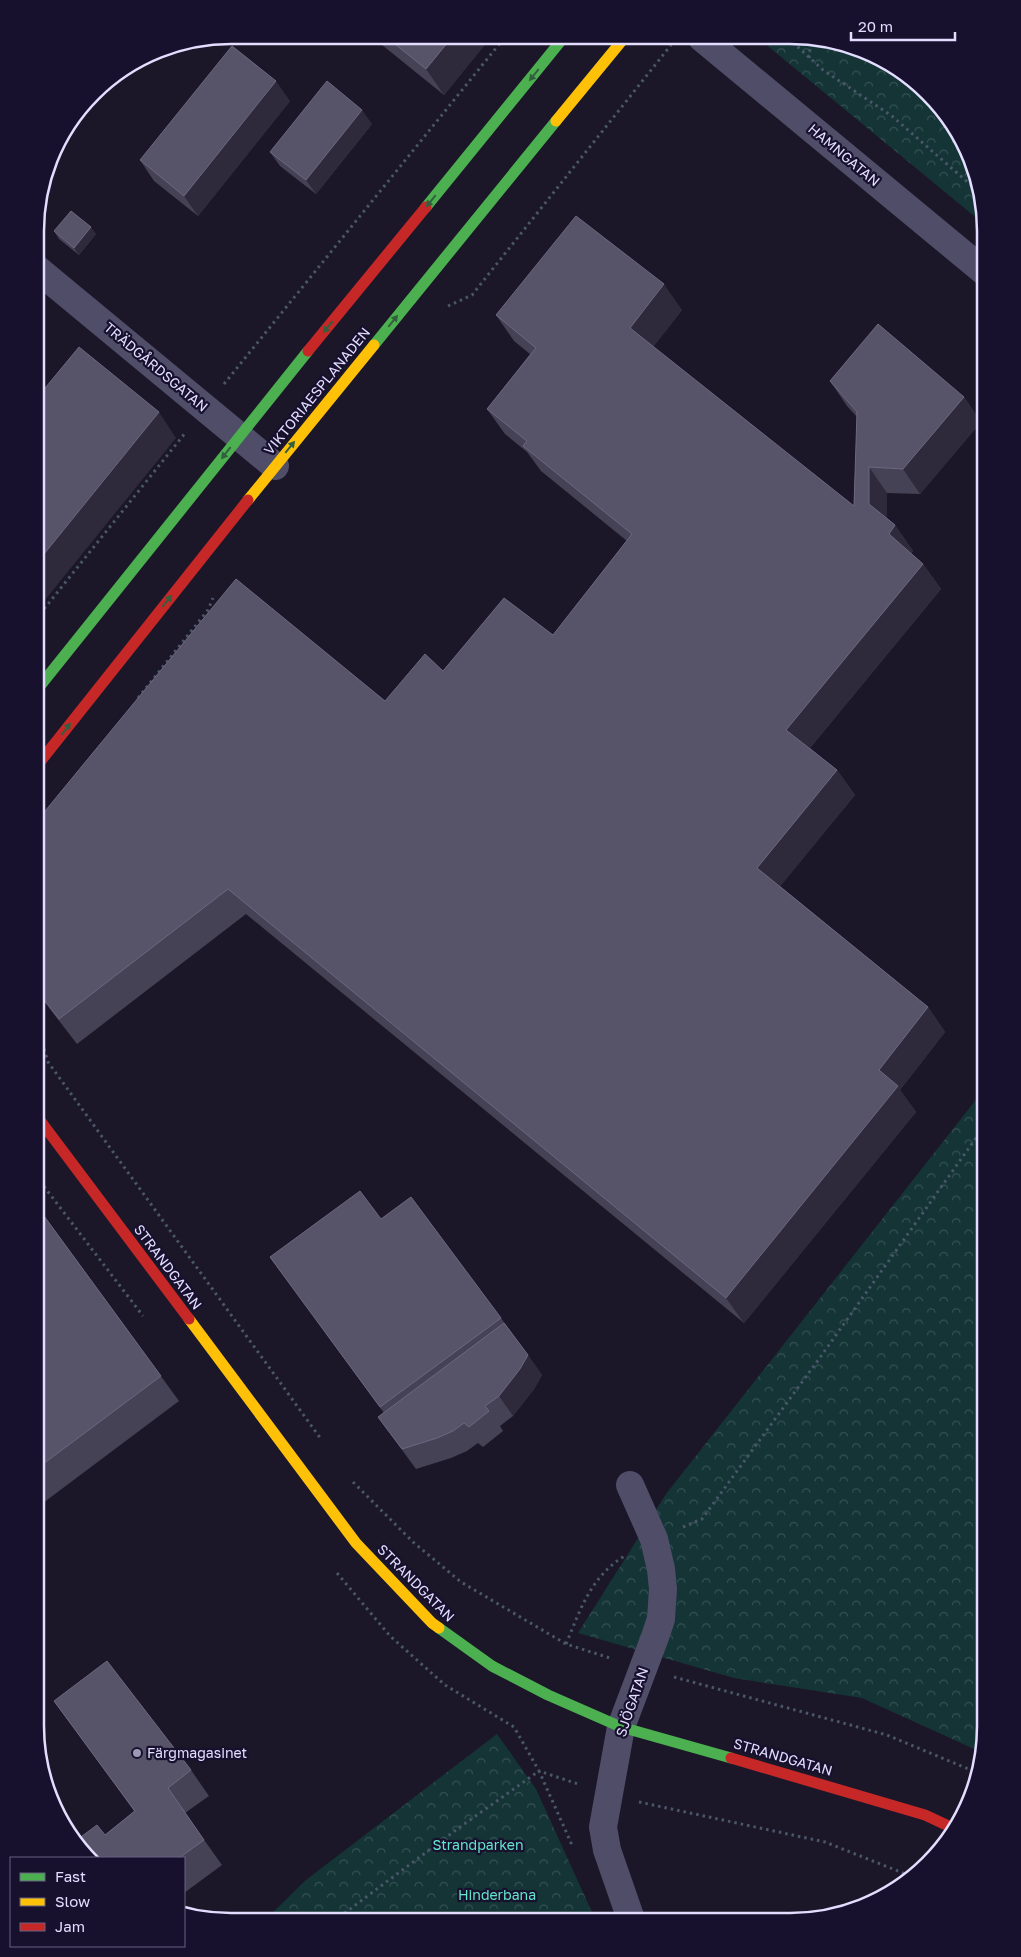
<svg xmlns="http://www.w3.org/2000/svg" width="1021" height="1957" font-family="'Golos Text',sans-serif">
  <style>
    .park { fill: url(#park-crowns) }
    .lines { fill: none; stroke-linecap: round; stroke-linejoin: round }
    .path { stroke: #495769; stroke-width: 3; stroke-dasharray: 2.5 4; stroke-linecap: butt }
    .street { stroke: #4f4d68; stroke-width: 28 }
    .fast { stroke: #4caf50; stroke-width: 11 }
    .slow { stroke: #ffc107; stroke-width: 11 }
    .jam { stroke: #c62828; stroke-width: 11 }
    .wall { fill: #464256 }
    .shaded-wall { fill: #2e2a3c }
    .building { fill: #575368; stroke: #6d6880 }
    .oneway { fill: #32603f }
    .poi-dot { fill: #9d98b4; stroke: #17112e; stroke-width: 2 }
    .labels { text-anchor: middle; stroke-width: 4.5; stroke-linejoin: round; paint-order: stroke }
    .street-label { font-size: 14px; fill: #e3deff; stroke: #17112e }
    .poi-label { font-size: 14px; fill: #e3deff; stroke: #17112e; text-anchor: start }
    .park-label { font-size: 14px; fill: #62e6cc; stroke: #17112e }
    .rim { fill: none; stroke: #e3deff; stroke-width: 2.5 }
  </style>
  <defs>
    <pattern id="park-crowns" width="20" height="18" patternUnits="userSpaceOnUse" patternTransform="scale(1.25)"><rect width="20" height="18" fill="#143436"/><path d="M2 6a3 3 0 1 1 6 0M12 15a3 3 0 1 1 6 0" fill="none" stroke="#365154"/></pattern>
  </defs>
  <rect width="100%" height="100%" fill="#1b1728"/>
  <path class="park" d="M758,38L828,39L877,55L919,83L953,122L976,168L985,225Z
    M986,1087V1740L982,1754L972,1748L862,1698L734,1678L578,1633L666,1494Z
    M497,1734L536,1789L596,1921L265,1920L306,1880Z"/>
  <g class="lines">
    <path class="path" d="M788,38L823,70L892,116L980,193
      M809,58L811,39
      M448,306L472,295L671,45
      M224,384L505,37
      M36,619L186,432
      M138,698L208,610L213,598
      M36,1024L48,1062L321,1439
      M36,1176L143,1316
      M353,1482L413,1542L461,1582L566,1644L613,1659
      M683,1527L702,1519L819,1359L986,1124
      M337,1573L390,1636L445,1685L514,1727L539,1771L578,1784
      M566,1644C581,1608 591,1576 626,1555
      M674,1677L887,1735L978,1773
      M639,1802L825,1842L913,1877
      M334,1921L456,1830L539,1771L572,1845"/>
    <path class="street" d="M702,38L986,273
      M37,269L275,466
      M630,1485L654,1539L661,1569L663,1589L661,1619L655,1637L621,1727L603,1827L607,1850L632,1922"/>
    <path class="fast" d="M426,207L564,37
      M374,345L556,121
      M36,691L308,351
      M439,1628L492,1666L548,1695L621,1727L731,1758"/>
    <path class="slow" d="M556,121L625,37
      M248,500L374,345
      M189,1319L356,1543L432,1623L439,1628"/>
    <path class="jam" d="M308,351L426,207
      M36,767L248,500
      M36,1115L189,1319
      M731,1758L925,1815L955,1829"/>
  </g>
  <path class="wall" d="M371,36L491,37L444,95Z
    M290,101L198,216L154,181L140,160Z
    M372,124L316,194L280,166L270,152Z
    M54,231L96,234L79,255L59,239Z
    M682,310L653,347L854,506L857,417L847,406L830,381L964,397L981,422L920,494L887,493V518L895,525L913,551L911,553L923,564L941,589L810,748L837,770L855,795L780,886L928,1007L945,1032L900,1090L916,1112L744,1323L246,914L77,1044L36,991V822L385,701L443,671L553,635L627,541L541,471L527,452L505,434L487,409L530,354L514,341L496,315Z
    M36,1205L179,1401L35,1509Z
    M381,1219L501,1318L542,1375L534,1389L513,1416L500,1426L503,1431L483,1447L478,1443L467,1451L451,1458L416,1469L378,1417L384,1413L270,1257Z
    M54,1701L191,1770L209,1796L185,1813L222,1865L184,1893V1858H88L105,1835L134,1811Z"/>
  <path class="shaded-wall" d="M453,36L491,37L444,95L426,69Z
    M276,81L290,101L198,216L184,196Z
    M362,110L372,124L316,194L306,180Z
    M91,227L96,234L79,255L74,248Z
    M664,284L682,310L648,354L630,328Z
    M964,397L981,422L920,494L903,469Z
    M159,412L176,438L36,611V564Z
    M869,467L887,493V530L869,504Z
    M895,525L913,551L907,559L889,534Z
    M923,564L941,589L804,755L786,730Z
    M837,770L855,795L775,893L757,868Z
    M928,1007L945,1032L900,1090L916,1112L744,1323L726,1298L879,1070Z
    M528,1355L542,1375L534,1389L513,1416L499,1396Z"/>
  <path class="building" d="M385,36H453L426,69Z
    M232,46L276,81L184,196L140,160Z
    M327,81L362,110L306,180L270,152Z
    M71,211L91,227L74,248L54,231Z
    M576,216L664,284L630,328L854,506L857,412L830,381L878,324L964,397L903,469L869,467V504L895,525L889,534L923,564L786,730L837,770L757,868L928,1007L879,1070L898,1086L726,1298L228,889L59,1019L36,989V822L236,579L385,701L425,654L443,671L504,598L553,635L632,534L523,446L527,441L487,409L536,348L496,315Z
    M79,347L159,412L36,564V399Z
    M360,1191L381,1219L411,1197L501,1318L380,1407L270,1257Z
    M36,1205L161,1376L35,1470Z
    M504,1323L528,1355L520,1369L499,1396L485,1406L489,1411L469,1427L464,1423L453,1431L437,1438L402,1449L378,1417Z
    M107,1661L191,1770L168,1788L204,1840L179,1858H88L74,1842L97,1825L105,1835L135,1811L54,1701Z"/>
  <defs><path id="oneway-solid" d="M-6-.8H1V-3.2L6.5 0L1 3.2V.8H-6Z" transform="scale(1.25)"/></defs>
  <g class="oneway">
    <use href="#oneway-solid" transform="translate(534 75) rotate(129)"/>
    <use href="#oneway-solid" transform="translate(431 201) rotate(129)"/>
    <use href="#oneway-solid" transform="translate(393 321) rotate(-51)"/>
    <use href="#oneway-solid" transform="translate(328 327) rotate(129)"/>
    <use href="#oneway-solid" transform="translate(290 447) rotate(-51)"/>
    <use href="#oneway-solid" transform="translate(226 453) rotate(128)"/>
    <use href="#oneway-solid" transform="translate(167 601) rotate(-52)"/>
    <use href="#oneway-solid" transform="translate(66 729) rotate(-52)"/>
  </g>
  <circle class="poi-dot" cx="137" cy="1753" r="5"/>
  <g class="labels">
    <g class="street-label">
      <text transform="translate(844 155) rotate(40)" y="5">HAMNGATAN</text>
      <text transform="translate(156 367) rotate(40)" y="5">TRÄDGÅRDSGATAN</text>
      <text transform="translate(317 391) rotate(-51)" y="5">VIKTORIAESPLANADEN</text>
      <text transform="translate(168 1267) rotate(53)" y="5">STRANDGATAN</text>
      <text transform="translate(416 1583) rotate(45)" y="5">STRANDGATAN</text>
      <text transform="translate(632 1702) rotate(-71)" y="5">SJÖGATAN</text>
      <text transform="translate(783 1757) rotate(16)" y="5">STRANDGATAN</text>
    </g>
    <g class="poi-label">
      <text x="147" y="1758">Färgmagasinet</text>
    </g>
    <g class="park-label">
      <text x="478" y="1850">Strandparken</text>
      <text x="497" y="1900">Hinderbana</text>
    </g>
  </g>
  <path d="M0 0H1021V1957H0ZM231 44H790A187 187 0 0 1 977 231V1726A187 187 0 0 1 790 1913H231A187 187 0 0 1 44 1726V231A187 187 0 0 1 231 44Z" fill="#17112e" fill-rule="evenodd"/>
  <path class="rim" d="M231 44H790A187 187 0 0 1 977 231V1726A187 187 0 0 1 790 1913H231A187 187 0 0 1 44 1726V231A187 187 0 0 1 231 44Z"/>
  <rect x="10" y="1857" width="175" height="90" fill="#17112e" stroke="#696382"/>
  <rect x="20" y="1873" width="25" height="8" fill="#4caf50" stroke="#696382"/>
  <text x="55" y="1882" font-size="15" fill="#e3deff">Fast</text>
  <rect x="20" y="1898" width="25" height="8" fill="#ffc107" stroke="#696382"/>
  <text x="55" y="1907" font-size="15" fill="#e3deff">Slow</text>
  <rect x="20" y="1923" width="25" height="8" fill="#c62828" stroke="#696382"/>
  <text x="55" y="1932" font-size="15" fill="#e3deff">Jam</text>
  <path d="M851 32v8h104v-8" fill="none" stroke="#e3deff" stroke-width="2.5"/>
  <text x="858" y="32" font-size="15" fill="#e3deff" stroke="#17112e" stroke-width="4" paint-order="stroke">20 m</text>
</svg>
